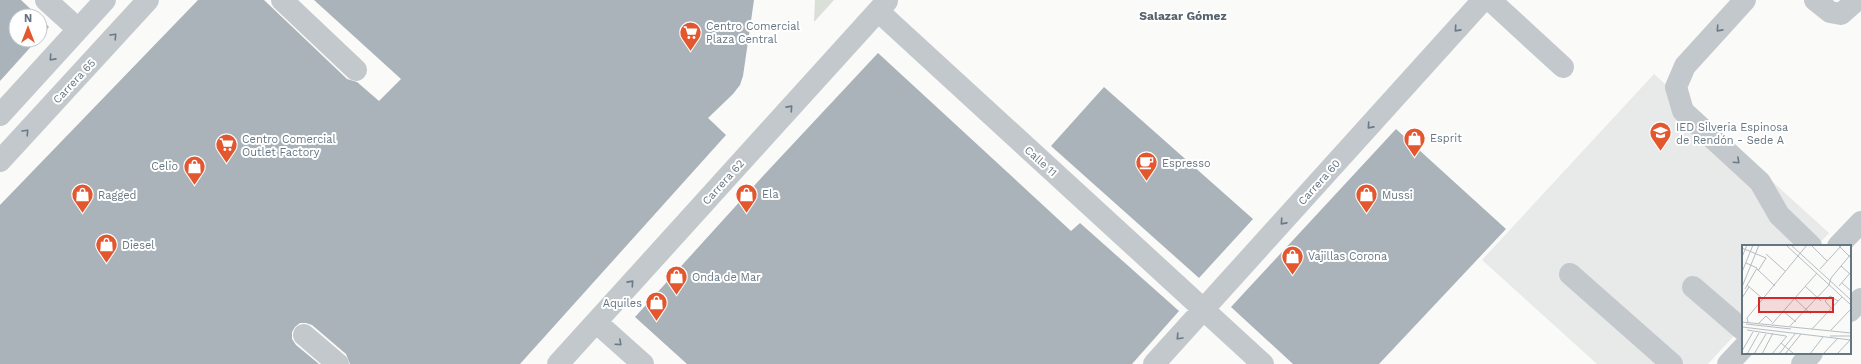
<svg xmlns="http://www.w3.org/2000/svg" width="1861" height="364" font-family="'Work Sans',sans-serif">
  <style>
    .built { fill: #e8e9e9 }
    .grass { fill: #dadfd7 }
    .building { fill: #aab3b9 }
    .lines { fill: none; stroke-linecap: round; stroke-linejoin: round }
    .minor { stroke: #c3c8cc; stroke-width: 22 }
    .oneway { stroke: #6a7a87 }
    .labels { text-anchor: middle; stroke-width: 4; stroke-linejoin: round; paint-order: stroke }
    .poi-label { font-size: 11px; fill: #657683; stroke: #fff; text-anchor: start }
    .street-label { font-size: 11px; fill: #657683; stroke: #fff }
    .neighbourhood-label { font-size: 12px; font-weight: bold; fill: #57646e; stroke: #fff }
    .inset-road { fill: none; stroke: #b5bdc2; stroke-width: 1 }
    .view { fill: #d62828; fill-opacity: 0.15; stroke: #d62828; stroke-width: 2 }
    .inset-edge { fill: none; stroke: #657683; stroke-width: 2 }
  </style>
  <rect width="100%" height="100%" fill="#fafaf8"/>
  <path class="built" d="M1654,74L1829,233L1817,246H1743V326L1708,364H1597L1482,260Z"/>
  <path class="grass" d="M815,0H834L814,22Z"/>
  <path class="building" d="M0,0H21L38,16H16V40H37L0,81Z
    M198,0H264L347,79L357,82L379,101L401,79L314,0H754L743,76L740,85L733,94L708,118L726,135L520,364H350L346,354L312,325L306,323H300L295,327L292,332V339L296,345L319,364H0V205Z
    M40,18L49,27L40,37Z
    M878,53L1071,231L1080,223L1179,311L1132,364H687L635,317L763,176Z
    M1104,87L1253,219L1199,278L1051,146Z
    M1396,129L1506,229L1379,364H1293L1231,307Z"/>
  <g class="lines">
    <path class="minor" d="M46,0L78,29
      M282,0L356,70
      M1490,0L1563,67
      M1745,0L1685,66L1676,87L1683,111L1760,182L1779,215L1811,246
      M1815,0L1830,12L1841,14L1857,0
      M878,11L1263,364
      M0,115L105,0
      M0,161L148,0
      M1838,246L1861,222
      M1570,274L1672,364
      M1693,287L1743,330
      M1850,311L1861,299
      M596,322L643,364
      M304,335L338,364
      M558,364L887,1
      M1154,364L1483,0
      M1728,364L1743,348
      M1802,364L1812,353"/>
  </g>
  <defs><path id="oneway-chevron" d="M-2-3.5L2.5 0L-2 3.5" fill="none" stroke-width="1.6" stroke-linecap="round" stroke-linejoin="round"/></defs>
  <g class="oneway">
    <use href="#oneway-chevron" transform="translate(1457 29) rotate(132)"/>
    <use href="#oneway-chevron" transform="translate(1719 29) rotate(132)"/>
    <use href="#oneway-chevron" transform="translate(114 36) rotate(-47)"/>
    <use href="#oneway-chevron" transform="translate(52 58) rotate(132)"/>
    <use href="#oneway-chevron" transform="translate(790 108) rotate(-48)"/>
    <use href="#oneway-chevron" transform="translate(1370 126) rotate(132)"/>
    <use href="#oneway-chevron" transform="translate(26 132) rotate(-47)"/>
    <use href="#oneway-chevron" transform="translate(1737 161) rotate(43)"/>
    <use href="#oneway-chevron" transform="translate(1283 222) rotate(132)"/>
    <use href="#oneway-chevron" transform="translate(631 283) rotate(-48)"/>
    <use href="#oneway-chevron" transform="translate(1179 337) rotate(133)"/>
    <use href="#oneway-chevron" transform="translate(619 343) rotate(42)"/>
  </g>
  <defs>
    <symbol id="supermarket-pin" viewBox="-11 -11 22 30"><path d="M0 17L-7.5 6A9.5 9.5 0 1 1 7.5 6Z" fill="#e4572e" stroke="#fff"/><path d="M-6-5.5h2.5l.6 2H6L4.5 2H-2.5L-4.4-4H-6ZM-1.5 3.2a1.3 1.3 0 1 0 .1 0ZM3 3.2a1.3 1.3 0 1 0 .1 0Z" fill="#fff"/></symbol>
    <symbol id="school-pin" viewBox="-11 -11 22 30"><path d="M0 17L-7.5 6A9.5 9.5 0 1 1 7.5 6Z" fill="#e4572e" stroke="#fff"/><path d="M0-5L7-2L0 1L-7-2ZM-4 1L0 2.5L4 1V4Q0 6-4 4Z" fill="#fff"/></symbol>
    <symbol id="shop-pin" viewBox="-11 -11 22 30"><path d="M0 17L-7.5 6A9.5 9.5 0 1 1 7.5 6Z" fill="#e4572e" stroke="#fff"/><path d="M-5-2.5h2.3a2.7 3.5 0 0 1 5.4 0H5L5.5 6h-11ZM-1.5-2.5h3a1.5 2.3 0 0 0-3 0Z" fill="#fff"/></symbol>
    <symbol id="cafe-pin" viewBox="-11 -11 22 30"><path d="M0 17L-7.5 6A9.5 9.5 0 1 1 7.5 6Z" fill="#e4572e" stroke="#fff"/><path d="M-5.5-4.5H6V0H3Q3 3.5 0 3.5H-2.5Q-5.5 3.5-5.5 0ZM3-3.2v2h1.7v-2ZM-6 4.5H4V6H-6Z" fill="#fff"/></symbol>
  </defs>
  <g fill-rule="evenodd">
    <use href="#supermarket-pin" x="678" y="20" width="25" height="34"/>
    <use href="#school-pin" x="1648" y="120" width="25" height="34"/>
    <use href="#shop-pin" x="1402" y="126" width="25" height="34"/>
    <use href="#supermarket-pin" x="214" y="132" width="25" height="34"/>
    <use href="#cafe-pin" x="1134" y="150" width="25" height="34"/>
    <use href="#shop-pin" x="182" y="154" width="25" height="34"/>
    <use href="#shop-pin" x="734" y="182" width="25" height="34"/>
    <use href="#shop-pin" x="70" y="182" width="25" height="34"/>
    <use href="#shop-pin" x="1354" y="182" width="25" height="34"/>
    <use href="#shop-pin" x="94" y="232" width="25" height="34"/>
    <use href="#shop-pin" x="1280" y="244" width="25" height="34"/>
    <use href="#shop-pin" x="664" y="264" width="25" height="34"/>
    <use href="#shop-pin" x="644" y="290" width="25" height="34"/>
  </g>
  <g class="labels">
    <g class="poi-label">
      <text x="706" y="30">Centro Comercial<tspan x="706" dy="13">Plaza Central</tspan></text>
      <text x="1676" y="131">IED Silveria Espinosa<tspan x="1676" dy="13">de Rendón - Sede A</tspan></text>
      <text x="1430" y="142">Esprit</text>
      <text x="242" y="143">Centro Comercial<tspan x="242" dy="13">Outlet Factory</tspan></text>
      <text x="1162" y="167">Espresso</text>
      <text x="178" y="170" text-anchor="end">Celio</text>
      <text x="762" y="198">Ela</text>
      <text x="98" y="199">Ragged</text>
      <text x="1382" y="199">Mussi</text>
      <text x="122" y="249">Diesel</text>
      <text x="1308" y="260">Vajillas Corona</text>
      <text x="692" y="281">Onda de Mar</text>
      <text x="642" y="307" text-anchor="end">Aquiles</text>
    </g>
    <g class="street-label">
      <text transform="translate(74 81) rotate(-47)" y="4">Carrera 65</text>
      <text transform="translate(1041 161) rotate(42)" y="4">Calle 11</text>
      <text transform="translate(723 182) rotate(-48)" y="4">Carrera 62</text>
      <text transform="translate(1319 182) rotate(-48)" y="4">Carrera 60</text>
    </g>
    <g class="neighbourhood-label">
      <text x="1183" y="20">Salazar Gómez</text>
    </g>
  </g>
  <g transform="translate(1742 245)">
    <rect width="109" height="109" fill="#fafaf8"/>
    <path class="inset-road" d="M44,0L109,60M49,0L109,55M69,0L85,16M96,0L109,13M0,3L24,13M24,9L43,26M0,12L5,0M99,21L108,29M15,24L33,41M78,24L100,0M16,26L24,13M0,27L11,0M100,38L109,46M5,40L21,54M63,41L79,56M97,41L109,27M0,42L17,0M3,44L15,23L4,18M0,53L7,42M52,53L69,69M89,63L83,56L88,51L96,56M41,66L54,77M0,77L109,88M6,77L5,73L65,0M17,78L24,71L30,77M4,79L49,84M30,79L75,28M48,81L87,40L89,33L109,9M0,82L109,95M70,84L100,52M5,85L44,91M89,85L109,64M88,91H109M39,98L52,109M0,106L11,87M5,109L17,88M12,109L24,89M20,109L31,88M30,109L45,91M37,109L53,89M43,109L59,89M68,109L81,92M81,109L96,93M95,109L108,95"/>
    <path class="view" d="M17,53H91V67H17Z"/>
    <rect width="109" height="109" class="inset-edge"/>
  </g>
  <g transform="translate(28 28)"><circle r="19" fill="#ffffff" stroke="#c1c8cd"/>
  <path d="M0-3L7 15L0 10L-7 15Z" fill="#e4572e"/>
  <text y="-6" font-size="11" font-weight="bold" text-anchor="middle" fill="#657683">N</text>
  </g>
</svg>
